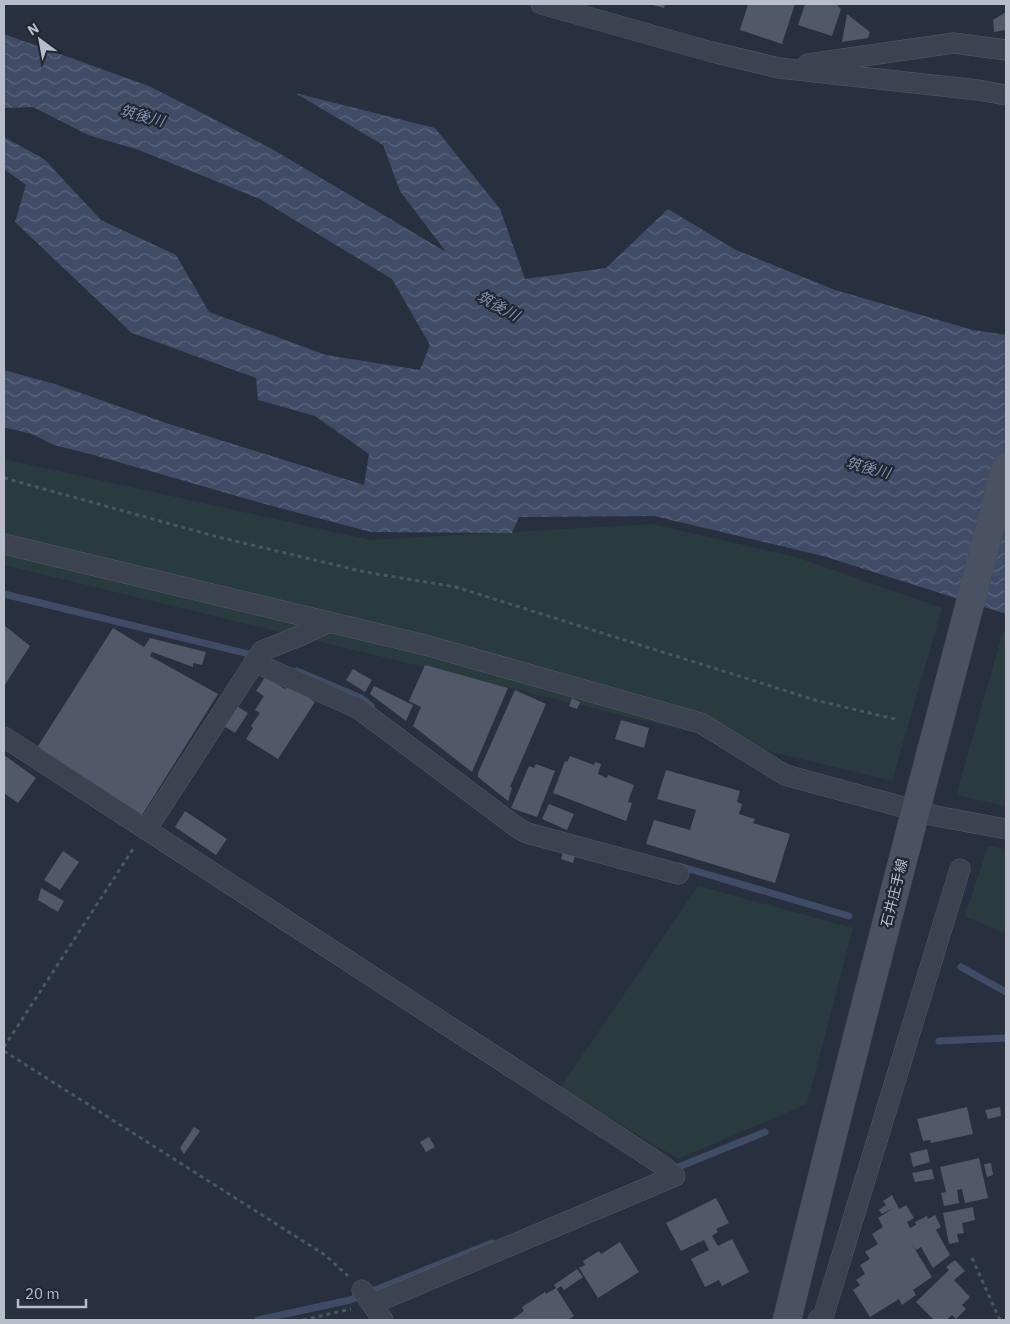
<svg xmlns="http://www.w3.org/2000/svg" width="1010" height="1324" font-family="'IBM Plex Sans','Noto Sans JP',sans-serif">
  <style>
    .green { fill: #2a3b40 }
    .water { fill: url(#water-waves) }
    .lines { fill: none; stroke-linecap: round; stroke-linejoin: round }
    .stream { stroke: #404c66; stroke-width: 7 }
    .building { fill: #51586a }
    .minor-casing { stroke: #545a66; stroke-width: 21 }
    .secondary-casing { stroke: #464b58; stroke-width: 29 }
    .path { stroke: #48585d; stroke-width: 3; stroke-dasharray: 4 4; stroke-linecap: butt }
    .minor { stroke: #3c424f; stroke-width: 20 }
    .secondary { stroke: #4a5162; stroke-width: 28 }
    .labels { text-anchor: middle; stroke-width: 4.5; stroke-linejoin: round; paint-order: stroke }
    .street-label { font-size: 14px; fill: #b9bdc9; stroke: #212734 }
    .water-label { font-size: 15px; font-style: italic; fill: #8391ae; stroke: #212734 }
  </style>
  <defs>
    <pattern id="water-waves" width="16" height="10" patternUnits="userSpaceOnUse" patternTransform="scale(1.25)"><rect width="16" height="10" fill="#404c66"/><path d="M0 5q4-4 8 0t8 0" fill="none" stroke="#5a647b"/></pattern>
  </defs>
  <rect width="100%" height="100%" fill="#282f3f"/>
  <path class="green" d="M4,459L370,540L652,524L796,557L942,608L892,781L4,565Z
    M1006,631V806L956,795L1003,632Z
    M988,846L1006,849V934L965,916Z
    M698,886L853,928L807,1104L678,1159L560,1088Z"/>
  <path class="water" d="M4,34L149,86L272,149L446,252L400,191L383,145L295,93L435,128L500,209L525,279L606,268L668,209L736,250L835,290L973,330L1006,335V614L823,556L654,516L519,517L512,533L371,532L261,503L101,457L54,445L32,434L7,428H4V370L58,385L169,424L364,485L369,454L315,416L258,400L256,378L132,333L15,222L26,185L4,169V137L44,159L101,220L176,255L209,312L326,355L420,370L430,345L392,279L260,199L139,150L88,135L33,107L4,108Z"/>
  <g class="lines">
    <path class="stream" d="M4,594L257,656
      M297,671L361,698L371,706
      M679,866L849,916
      M961,967L1006,992
      M939,1041L1006,1038
      M671,1170L765,1132
      M258,1320L350,1300L492,1243"/>
  </g>
  <path class="building" d="M649,4H665L664,8Z
    M748,4H795L782,44L740,30Z
    M805,4H836L841,9L832,36L798,25Z
    M1006,12V30L994,32L993,20Z
    M847,14L870,32L868,38L842,42Z
    M4,625L30,646L4,686Z
    M113,628L144,647L150,638L206,652L202,665L193,663V667L152,652L150,656L218,694L139,820L33,754Z
    M425,665L508,688L472,772L413,726L421,707L409,701Z
    M353,669L372,680L365,692L346,680Z
    M265,677L285,689L288,684L315,702L278,759L246,739L253,728L251,726L260,713L255,710L264,696L256,691Z
    M374,686L413,705L406,721L370,694Z
    M515,690L546,704L510,787L512,788L508,801L478,777V773Z
    M572,698L580,702L577,709L569,706Z
    M237,706L248,713L235,733L224,726Z
    M621,720L649,728L644,748L615,739Z
    M4,755L36,778L18,803L4,793Z
    M570,756L594,765L595,762L601,764L598,774L607,778L608,775L634,785L628,802L632,803L626,821L553,793L565,761L567,762Z
    M536,764L555,771L537,817L511,808L529,766L534,768Z
    M666,770L740,791L737,802L742,804L739,814L755,819L753,823L790,834L775,883L646,844L654,820L690,830L696,810L657,799Z
    M549,804L574,814L567,830L542,819Z
    M185,811L227,839L216,855L175,827Z
    M564,848L576,852L573,863L561,859Z
    M63,851L79,862L60,890L44,880Z
    M41,888L64,901L58,912L38,900Z
    M967,1107L973,1134L931,1143L930,1140L923,1141L917,1119Z
    M1000,1107L1001,1116L988,1119L985,1110Z
    M194,1127L200,1131L184,1154L180,1148Z
    M429,1137L435,1147L426,1152L420,1142Z
    M927,1149L930,1162L913,1167L910,1153Z
    M979,1158L988,1198L965,1203L962,1189L957,1190L959,1203L944,1206L941,1193L946,1192L940,1167Z
    M991,1163L993,1175L987,1177L984,1164Z
    M932,1169L934,1179L915,1182L912,1173Z
    M892,1195L899,1209L906,1205L914,1218L907,1222L910,1228L916,1225L915,1222L927,1216L928,1219L935,1215L941,1227L936,1230L950,1255L933,1268L921,1247L916,1250L911,1243L932,1277L913,1290L916,1295L902,1305L899,1299L870,1317L853,1290L860,1285L856,1280L865,1274L860,1265L870,1259L865,1252L878,1244L872,1234L883,1227L878,1218L895,1207L882,1214L879,1210L886,1205L883,1201Z
    M716,1198L729,1223L716,1229L718,1232L712,1236L718,1246L732,1239L749,1272L722,1286L719,1280L705,1287L691,1259L709,1250L704,1240L681,1251L666,1223Z
    M973,1207L975,1220L962,1223L964,1233L957,1234L959,1242L949,1244L943,1213Z
    M620,1242L639,1272L598,1298L579,1268L585,1265L583,1261L599,1251L601,1254Z
    M955,1260L965,1271L954,1280L970,1297L962,1305L966,1309L956,1319L952,1315L946,1320H934L916,1302L949,1270L946,1267Z
    M577,1269L583,1277L564,1290L561,1286L557,1289L554,1285Z
    M556,1288L574,1316L568,1320H511L524,1311L522,1307L545,1292L546,1294Z"/>
  <g class="lines">
    <defs>
      <path id="minor" d="M541,4L712,52L779,68L978,90L1006,95
        M808,64L954,43L1006,50
        M4,544L425,645L701,723L785,775L936,816L1006,829
        M254,662L359,709L518,828L527,833L679,874
        M4,737L662,1165L675,1176L372,1304
        M146,830L262,651L302,635L329,622
        M362,1290L383,1320
        M818,1320L824,1314L960,869"/>
      <path id="secondary" d="M787,1320C856,1035 931,751 1006,467"/>
    </defs>
    <use href="#minor" class="minor-casing"/>
    <use href="#secondary" class="secondary-casing"/>
    <path class="path" d="M4,478L218,537L365,572L456,587L815,700L899,720
      M4,1047L135,846
      M4,1051L325,1255L348,1276
      M972,1258L1000,1320
      M303,1320L351,1309"/>
    <use href="#minor" class="minor"/>
    <use href="#secondary" class="secondary"/>
  </g>
  <g class="labels">
    <g class="street-label">
      <text transform="translate(894 893) rotate(-76)" y="5">石井庄手線</text>
    </g>
    <g class="water-label">
      <text transform="translate(142 116) rotate(15)" y="5">筑後川</text>
      <text transform="translate(498 306) rotate(29)" y="5">筑後川</text>
      <text transform="translate(868 468) rotate(15)" y="5">筑後川</text>
    </g>
  </g>
  <rect width="1010" height="1324" fill="none" stroke="#b9bdc9" stroke-width="10"/>
  <g transform="translate(40 40) rotate(328)" stroke="#212734" stroke-width="4" paint-order="stroke">
  <path d="M0-4L9 19L0 12L-9 19Z" fill="#b9bdc9"/>
  <text y="-8" font-size="14" font-weight="bold" text-anchor="middle" fill="#b9bdc9">N</text>
  </g>
  <path d="M18 1299v8h68v-8" fill="none" stroke="#b9bdc9" stroke-width="2.5"/>
  <text x="25" y="1299" font-size="15" fill="#b9bdc9" stroke="#212734" stroke-width="4" paint-order="stroke">20 m</text>
</svg>
